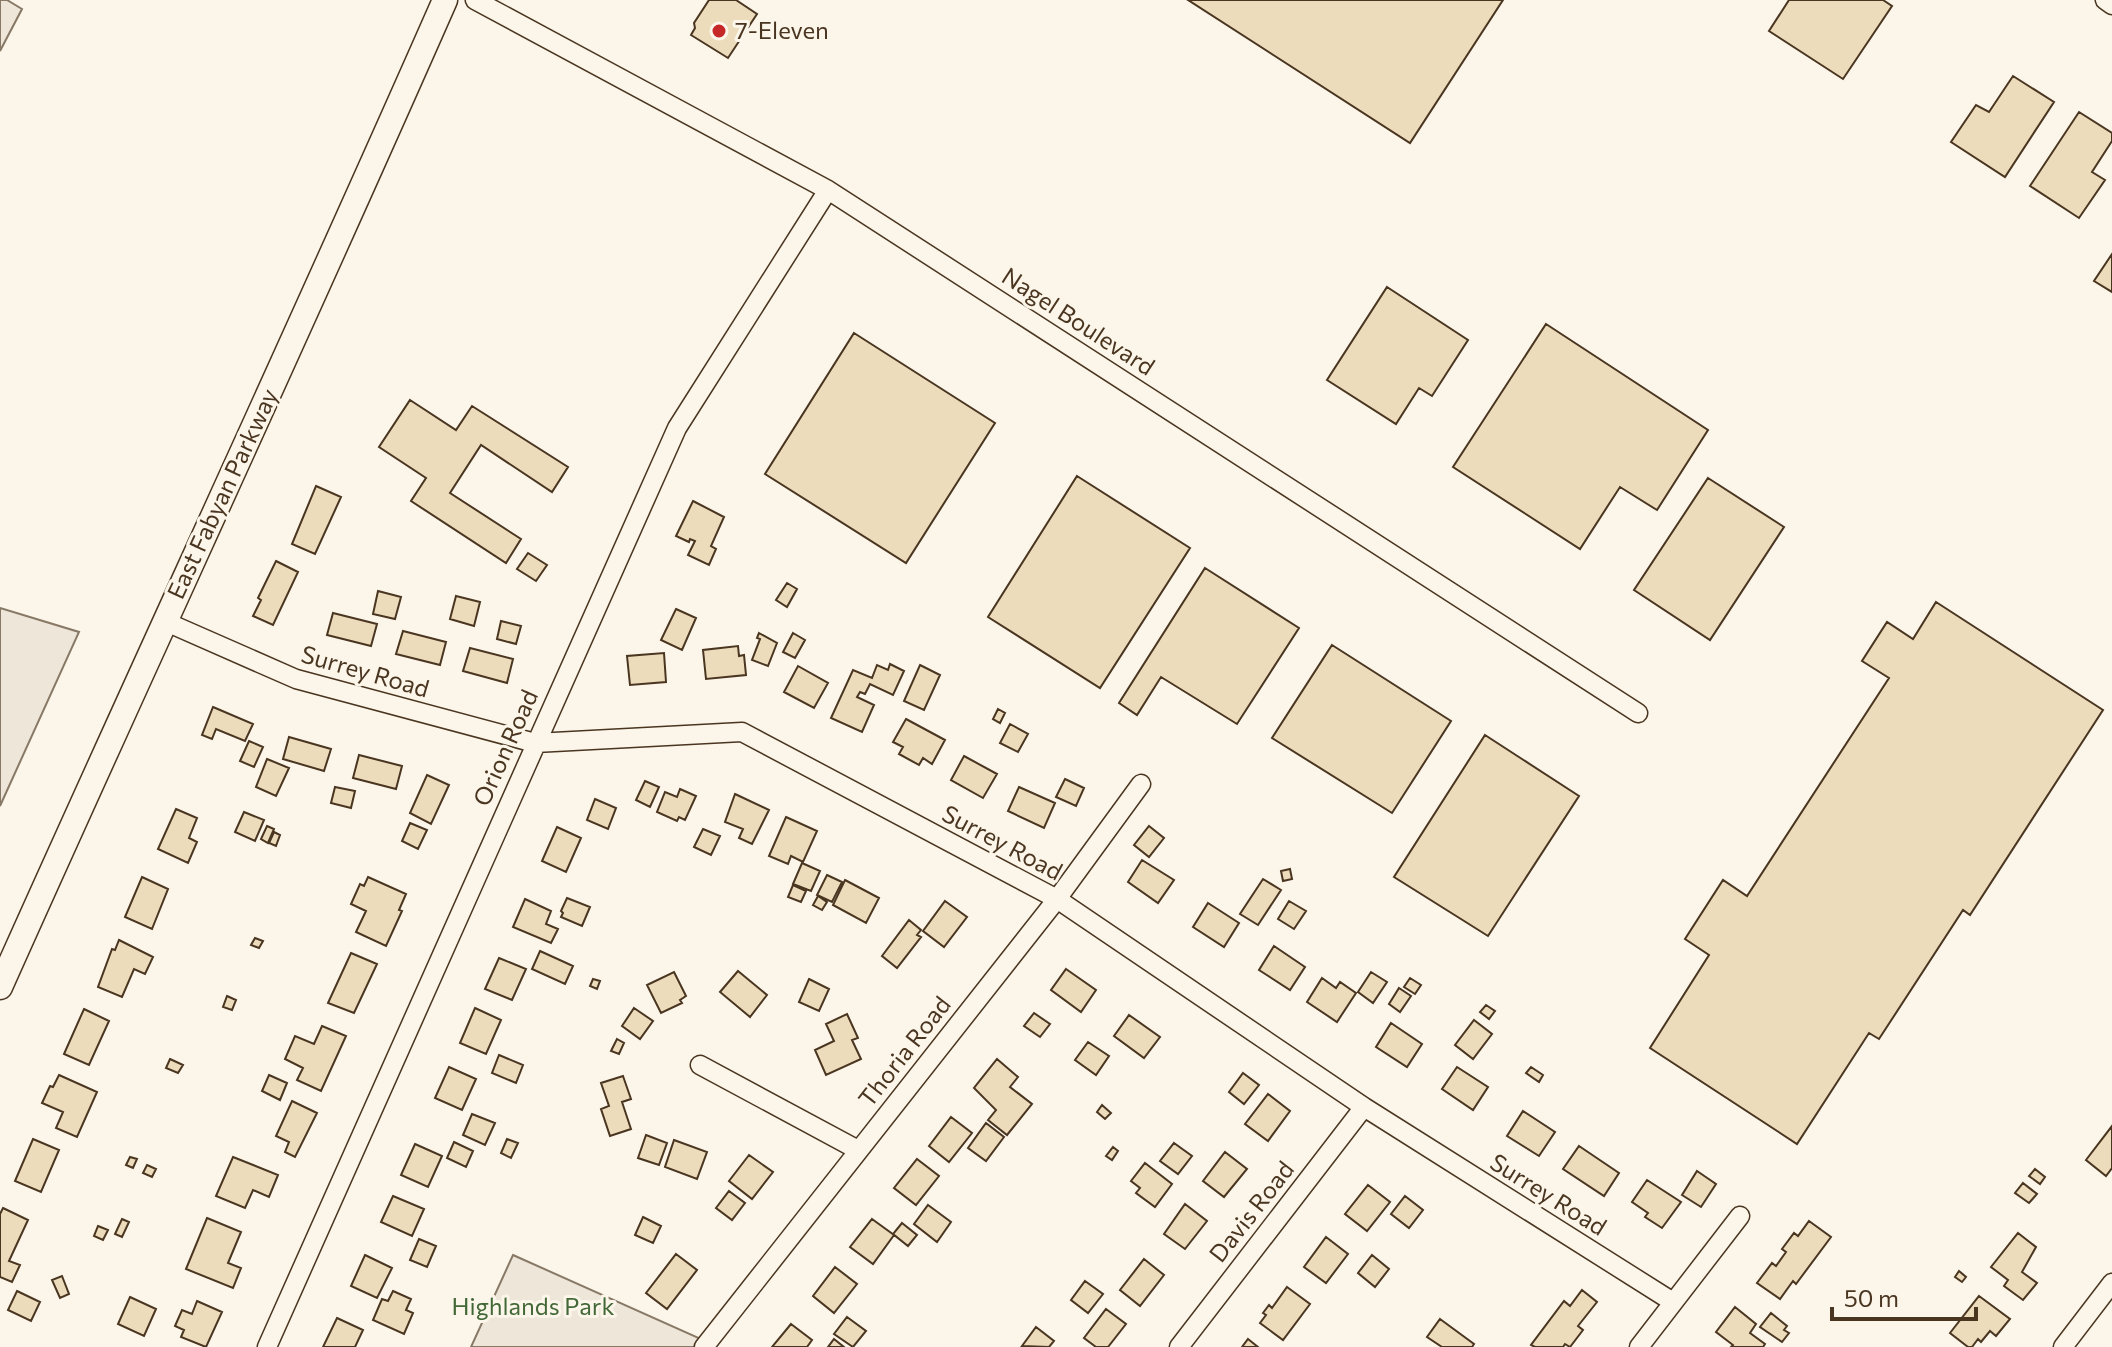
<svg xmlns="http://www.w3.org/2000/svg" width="2112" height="1347" font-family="Commissioner,sans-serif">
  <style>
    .green { fill: #ede6d9; stroke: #887966; stroke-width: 2 }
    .building { fill: #ecdcbc; stroke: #4a3520; stroke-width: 2 }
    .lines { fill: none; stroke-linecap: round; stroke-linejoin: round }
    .street-casing { stroke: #4a3520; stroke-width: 21 }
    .secondary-casing { stroke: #4a3520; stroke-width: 27 }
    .street { stroke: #fbf6e9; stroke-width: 18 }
    .secondary { stroke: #fbf6e9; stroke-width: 24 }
    .poi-dot { fill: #c62828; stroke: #fbf6e9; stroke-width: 3 }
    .labels { text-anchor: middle; stroke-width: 6; stroke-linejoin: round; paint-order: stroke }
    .poi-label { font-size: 24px; fill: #4a3520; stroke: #fbf6e9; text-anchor: start }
    .street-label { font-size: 24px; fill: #4a3520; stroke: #fbf6e9 }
    .park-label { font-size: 24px; fill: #436837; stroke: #fbf6e9 }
  </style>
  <rect width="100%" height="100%" fill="#fbf6e9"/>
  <path class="green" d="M0,0H7L22,9L0,51Z
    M0,608L79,632L0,806Z
    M513,1255L701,1339L694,1347H471Z"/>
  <path class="building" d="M709,0H736L757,14L728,58L691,35L695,28L694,23Z
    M1188,0H1503L1410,143Z
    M1789,0H1883L1892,6L1843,79L1769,31Z
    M2013,76L2054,102L2005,177L1951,142L1976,105L1989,112Z
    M2079,112L2112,133V141L2092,172L2105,180L2079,218L2030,186Z
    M2112,254V292L2094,281Z
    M1387,287L1468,340L1432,396L1419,388L1396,424L1327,380Z
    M1546,324L1708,430L1657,510L1620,487L1580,549L1453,467Z
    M854,333L995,423L906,563L765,474Z
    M410,400L456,430L472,406L568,467L552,492L481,445L450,493L521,539L506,563L411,501L426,478L379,447Z
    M1077,476L1190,548L1100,688L988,617Z
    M1708,478L1784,527L1710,640L1634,590Z
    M316,486L341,497L315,554L292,544Z
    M693,501L724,517L711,546L716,549L709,565L688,555L695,541L690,539L689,542L676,536Z
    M528,553L547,565L536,581L517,569Z
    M276,561L298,572L273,625L253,616L261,600L258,598Z
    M1205,568L1299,628L1237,724L1161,677L1137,715L1119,703Z
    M787,583L797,589L787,607L776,600Z
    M378,591L401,597L395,619L373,614Z
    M456,596L480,602L474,626L450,619Z
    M1936,602L2103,710L1970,915L1963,910L1879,1039L1869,1033L1797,1144L1650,1048L1709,955L1685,939L1723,880L1747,896L1889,678L1862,661L1887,622L1913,639Z
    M676,609L696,618L682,650L661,640Z
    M333,613L377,624L371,646L327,635Z
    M501,621L521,626L516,644L497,639Z
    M403,631L446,642L440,665L396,654Z
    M759,633L777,643L768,666L752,660L760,639L757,638Z
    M793,633L805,640L795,658L783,652Z
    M1332,645L1451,721L1392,813L1272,738Z
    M738,646L739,656L744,655L746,675L706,679L703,650Z
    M470,648L513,659L507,683L463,671Z
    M664,653L666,682L630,685L627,656Z
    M890,664L904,671L893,695L870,684L865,694L860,692L857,697L874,705L862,732L831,718L853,670L872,678L877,665L888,670Z
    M920,665L940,675L924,710L904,701Z
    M798,666L828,683L814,708L784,692Z
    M213,707L253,724L245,741L216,729L212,739L202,735Z
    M998,709L1005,713L1000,723L993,719Z
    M906,719L945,740L932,764L923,758L919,765L899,754L903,747L893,742Z
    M1010,724L1028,734L1018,752L1000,743Z
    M1485,735L1579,796L1488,936L1394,877Z
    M289,737L331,749L324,771L283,759Z
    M249,741L263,747L254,767L240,761Z
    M359,755L402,766L396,789L353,778Z
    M964,756L997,774L983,798L951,780Z
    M267,759L289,768L276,796L256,787Z
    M427,775L449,785L431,824L410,813Z
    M1065,779L1084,788L1076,806L1056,797Z
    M645,781L659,787L650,807L636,800Z
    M335,787L355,791L351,808L331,803Z
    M1019,787L1055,803L1044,828L1008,811Z
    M680,789L696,796L685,820L679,817L677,821L657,812L665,792L677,797Z
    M735,794L769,810L752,844L739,838L743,829L725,822Z
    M595,799L616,808L608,829L587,820Z
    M176,809L197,818L189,838L197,842L188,863L158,849Z
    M244,812L264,820L255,841L235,832Z
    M786,817L817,831L803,862L791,856L788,864L769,856Z
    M410,823L427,830L418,849L402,841Z
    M267,826L274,829L268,843L261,839Z
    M1149,826L1164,838L1149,857L1134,845Z
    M557,827L581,838L566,872L542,861Z
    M703,829L720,836L711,855L694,847Z
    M274,832L280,835L276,846L269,843Z
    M1142,860L1174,880L1158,903L1128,882Z
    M802,863L820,871L811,891L793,884Z
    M1290,869L1292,879L1283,881L1281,871Z
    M827,875L842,882L832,902L817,895Z
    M142,877L168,889L152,929L125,917Z
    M368,877L406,894L399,910L402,911L386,946L356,932L366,911L351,904L360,884L364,886Z
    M1263,879L1281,890L1258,925L1240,914Z
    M845,880L879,898L866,923L833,905Z
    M793,885L806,891L801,902L788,897Z
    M818,896L827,902L822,910L813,905Z
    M567,898L590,907L582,926L561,917L563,913L561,911Z
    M525,899L551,911L546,924L558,929L551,943L513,927Z
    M945,901L967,917L944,947L923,931Z
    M1289,901L1306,911L1294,929L1278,919Z
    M1208,903L1239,923L1224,947L1193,927Z
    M909,920L921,930L917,935L921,937L897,968L882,956Z
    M255,938L263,941L259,948L251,945Z
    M119,940L153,957L145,974L134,969L122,997L98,987L112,949L115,950Z
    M1274,946L1305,967L1290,990L1259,970Z
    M540,951L573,966L565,984L532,969Z
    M351,953L377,964L354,1013L328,1003Z
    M499,958L526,969L512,1000L485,989Z
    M1066,969L1096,990L1081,1012L1051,990Z
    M738,971L767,995L750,1017L720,992Z
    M674,972L686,996L680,1000L682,1003L661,1013L647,985Z
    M1371,972L1387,982L1373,1003L1358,992Z
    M1322,978L1336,988L1340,982L1356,993L1337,1022L1307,1002Z
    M1410,978L1421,985L1415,994L1404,987Z
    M593,979L600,981L597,989L590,986Z
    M809,979L829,989L819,1011L799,1002Z
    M1399,988L1411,996L1400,1012L1389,1004Z
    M227,996L236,1000L232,1010L223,1007Z
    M1486,1005L1495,1011L1489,1019L1480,1012Z
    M475,1008L501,1020L486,1054L460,1043Z
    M634,1008L653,1021L640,1039L622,1026Z
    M84,1009L109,1021L89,1065L64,1054Z
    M1034,1013L1050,1024L1040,1037L1024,1026Z
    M847,1014L858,1038L852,1040L861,1059L826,1075L815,1050L834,1041L826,1024Z
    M1129,1015L1160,1037L1144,1058L1114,1036Z
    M1474,1020L1492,1034L1473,1059L1455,1045Z
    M1391,1023L1422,1044L1407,1067L1376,1047Z
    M322,1026L346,1036L321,1091L297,1080L303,1068L285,1059L295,1036L314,1044Z
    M617,1039L624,1043L619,1054L611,1051Z
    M1088,1042L1109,1056L1096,1075L1075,1060Z
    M499,1055L523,1065L516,1083L492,1073Z
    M170,1059L183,1065L178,1073L166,1068Z
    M997,1059L1018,1077L1010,1087L1032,1104L1007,1135L988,1120L996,1110L974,1088Z
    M449,1067L476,1079L462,1110L435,1098Z
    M1457,1067L1488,1087L1473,1110L1442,1089Z
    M1531,1067L1543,1075L1539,1082L1526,1073Z
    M1243,1073L1259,1085L1244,1104L1229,1092Z
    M59,1075L97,1092L77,1137L56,1128L63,1112L42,1103L50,1086L53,1087Z
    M269,1075L287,1083L280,1100L262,1091Z
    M623,1076L631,1099L622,1102L631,1129L610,1136L601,1109L609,1106L601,1083Z
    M1268,1094L1290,1111L1268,1141L1245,1124Z
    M292,1101L317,1113L295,1157L285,1152L289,1142L276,1136Z
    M1102,1105L1111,1113L1105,1119L1097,1112Z
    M1523,1111L1555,1132L1539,1156L1507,1136Z
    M472,1114L495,1123L485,1145L463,1135Z
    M951,1117L972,1133L949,1162L929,1146Z
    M986,1123L1004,1137L986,1161L968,1148Z
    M2112,1126V1168L2106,1176L2086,1160Z
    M646,1135L667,1143L659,1165L638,1158Z
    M33,1139L59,1150L41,1192L15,1181Z
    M507,1139L518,1143L511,1158L501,1153Z
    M674,1140L707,1152L697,1179L665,1167Z
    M454,1142L473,1151L466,1167L447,1158Z
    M1174,1143L1192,1156L1178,1174L1160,1161Z
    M415,1144L442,1156L428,1187L401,1175Z
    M1579,1146L1619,1173L1604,1196L1563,1169Z
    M1113,1147L1118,1151L1112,1160L1106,1156Z
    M1225,1152L1247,1169L1224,1197L1203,1181Z
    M749,1155L773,1172L752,1199L729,1181Z
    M130,1157L137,1159L133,1168L126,1165Z
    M233,1157L278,1175L269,1197L253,1190L245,1208L216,1196Z
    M917,1159L939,1176L916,1205L894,1188Z
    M1145,1163L1172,1184L1155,1207L1136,1193L1140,1188L1131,1181Z
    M147,1165L156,1169L152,1177L143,1173Z
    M2035,1169L2045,1177L2040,1184L2029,1176Z
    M1697,1171L1716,1184L1701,1207L1682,1195Z
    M1647,1180L1681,1202L1662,1228L1645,1217L1648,1213L1632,1202Z
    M2023,1183L2037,1194L2029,1203L2015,1193Z
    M1368,1185L1390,1202L1367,1231L1345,1214Z
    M729,1191L745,1203L732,1220L716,1208Z
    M393,1196L424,1209L412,1236L381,1222Z
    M1405,1196L1423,1210L1409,1228L1391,1214Z
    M1185,1204L1207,1221L1185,1249L1164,1234Z
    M928,1205L951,1222L937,1242L914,1224Z
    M3,1208L28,1220L9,1261L20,1265L12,1282L0,1277V1214Z
    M643,1217L661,1226L653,1243L635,1235Z
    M207,1218L241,1232L228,1263L241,1268L233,1288L186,1269Z
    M122,1219L129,1222L122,1237L115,1234Z
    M872,1219L894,1235L873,1264L850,1247Z
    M1809,1221L1831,1237L1796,1284L1793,1281L1780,1299L1757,1283L1772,1263L1776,1266L1786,1252L1782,1249L1794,1233L1798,1236Z
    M902,1223L917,1235L908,1246L893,1234Z
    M98,1226L108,1230L103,1240L94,1236Z
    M2018,1233L2036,1247L2022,1272L2037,1283L2023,1300L2004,1286L2008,1280L1991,1267Z
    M1326,1237L1348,1254L1326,1283L1304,1267Z
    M419,1239L436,1246L427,1267L410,1260Z
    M676,1254L697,1270L667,1309L646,1293Z
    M365,1255L392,1268L377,1298L351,1286Z
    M1372,1255L1389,1269L1375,1287L1358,1273Z
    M1144,1259L1164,1275L1140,1306L1120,1290Z
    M835,1267L857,1284L834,1313L813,1296Z
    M1959,1271L1966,1277L1962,1282L1955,1277Z
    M62,1276L69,1294L60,1298L52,1280Z
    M1085,1281L1103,1294L1088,1313L1071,1300Z
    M1287,1287L1310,1304L1283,1340L1260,1323L1266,1315L1263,1313L1269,1305L1272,1308Z
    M1582,1290L1597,1302L1578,1326L1583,1330L1570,1347L1565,1344L1563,1347H1535L1531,1345L1564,1301L1570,1306Z
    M17,1291L40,1302L31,1321L8,1310Z
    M393,1291L411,1299L406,1310L413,1313L404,1334L373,1320L382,1299L388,1301Z
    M1979,1296L2010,1319L1996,1336L1990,1331L1981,1342L1978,1339L1972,1347H1968L1950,1333Z
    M130,1297L156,1309L144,1336L118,1324Z
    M197,1301L222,1312L206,1347L181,1337L184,1330L175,1326L182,1310L192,1314Z
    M1735,1307L1756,1324L1750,1333L1765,1344L1763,1347H1731L1733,1345L1716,1332Z
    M1106,1309L1126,1324L1108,1347H1096L1084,1338Z
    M1771,1313L1787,1326L1784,1330L1789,1333L1782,1342L1760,1327Z
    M847,1317L866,1331L853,1347L834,1334Z
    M337,1318L363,1330L355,1347H323Z
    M1440,1319L1474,1344L1472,1347H1442L1427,1337Z
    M791,1324L812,1340L807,1347H772Z
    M1036,1327L1054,1341L1049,1347L1022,1346Z
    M834,1339L844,1347H828Z
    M1248,1339L1258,1347H1242Z"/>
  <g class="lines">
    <defs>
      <path id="street" d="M475,0L828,190L1638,713
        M2105,0L2112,5
        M164,621L296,679L535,743L742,732L1057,899L1364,1107L1673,1302
        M700,1065L858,1150
        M267,1347L677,428L828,190
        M704,1347L1057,899L1141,784
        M1179,1347L1364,1107
        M1639,1347L1740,1216
        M2063,1347L2112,1283"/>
      <path id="secondary" d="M0,987C147,658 300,330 445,0"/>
    </defs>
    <use href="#street" class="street-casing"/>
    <use href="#secondary" class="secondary-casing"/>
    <use href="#street" class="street"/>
    <use href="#secondary" class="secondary"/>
  </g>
  <circle class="poi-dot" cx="719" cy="31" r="8"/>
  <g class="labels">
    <g class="poi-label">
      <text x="735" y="39">7-Eleven</text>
    </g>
    <g class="street-label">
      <text transform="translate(1078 322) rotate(33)" y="8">Nagel Boulevard</text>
      <text transform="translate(223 494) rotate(-65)" y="8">East Fabyan Parkway</text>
      <text transform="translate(365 672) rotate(16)" y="8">Surrey Road</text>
      <text transform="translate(506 748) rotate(-66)" y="8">Orion Road</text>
      <text transform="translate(1002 843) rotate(28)" y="8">Surrey Road</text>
      <text transform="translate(905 1052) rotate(-52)" y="8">Thoria Road</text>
      <text transform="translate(1548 1195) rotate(32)" y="8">Surrey Road</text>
      <text transform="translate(1252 1212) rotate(-52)" y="8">Davis Road</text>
    </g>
    <g class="park-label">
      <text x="533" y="1315">Highlands Park</text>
    </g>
  </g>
  <path d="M1832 1307v12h144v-12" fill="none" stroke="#4a3520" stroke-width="4"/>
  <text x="1844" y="1307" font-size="24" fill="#4a3520" stroke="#fbf6e9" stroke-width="6" paint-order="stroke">50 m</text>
</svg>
